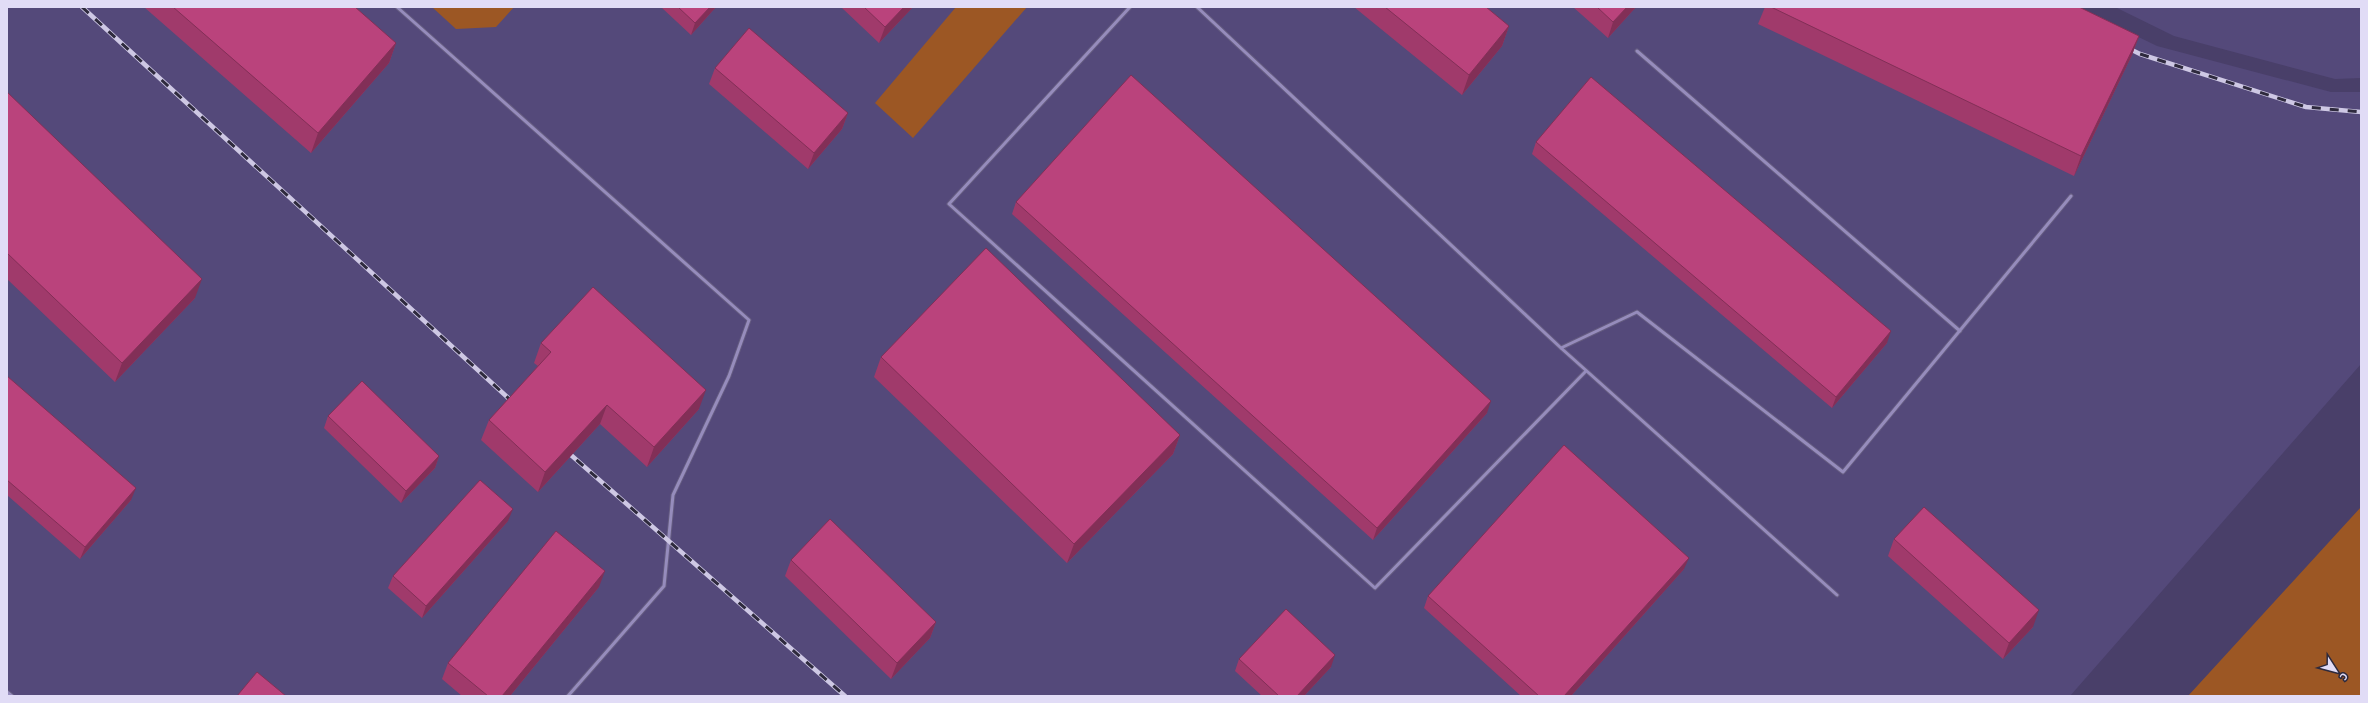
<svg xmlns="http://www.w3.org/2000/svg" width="2368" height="703" font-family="'Alegreya Sans',sans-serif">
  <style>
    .built { fill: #54497a }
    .green { fill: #9c5724 }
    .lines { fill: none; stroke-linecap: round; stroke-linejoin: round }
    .lane-casing { stroke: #655c80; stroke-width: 5 }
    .lane { stroke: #968cbc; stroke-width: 3 }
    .rail-casing { stroke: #cec8e4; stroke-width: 4.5 }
    .rail { stroke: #2e2a3d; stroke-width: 3; stroke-dasharray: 9; stroke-linecap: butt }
    .wall { fill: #a03a6b }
    .shaded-wall { fill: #822f57 }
    .building { fill: #ba437c; stroke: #822f57 }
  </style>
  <rect width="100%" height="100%" fill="#493f69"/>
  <path class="built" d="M7,7H2077L2157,46L2331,92H2361V364L2070,696H7Z
    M2115,7H2361V78L2335,79L2174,36Z"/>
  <path class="green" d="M432,7H514L496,27L456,29Z
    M956,7H1027L913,138L875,103Z
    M2361,507V696H2188Z"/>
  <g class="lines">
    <defs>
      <path id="lane" d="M397,7L749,320L729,376L673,495L664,586L568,696
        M1130,7L949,204L1375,588L1586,371
        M1197,7L1561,348L1837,595
        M1637,51L1960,331
        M1561,348L1637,312L1843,472L2071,196
        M7,692L12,696"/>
    </defs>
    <use href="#lane" class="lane-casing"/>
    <use href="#lane" class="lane"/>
    <defs>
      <path id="rail" d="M82,7L517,406
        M2124,46L2140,54L2306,107L2361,112
        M563,448L845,696"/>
    </defs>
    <use href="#rail" class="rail-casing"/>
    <use href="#rail" class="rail"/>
  </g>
  <path class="wall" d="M144,7H355L396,43L389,63L311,153Z
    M661,7H716L691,35Z
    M841,7H913L879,43Z
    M1354,7H1486L1509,26L1502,46L1462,95Z
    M1573,7H1636L1608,38Z
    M1765,7H2079L2139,36L2132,55L2074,176L1758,24Z
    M715,68L848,113L842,129L808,169L709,84Z
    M7,92L195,298L115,382L7,279Z
    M1536,142L1887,343L1832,408L1532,154Z
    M1016,202L1487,413L1373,540L1012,214Z
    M541,343L699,409L647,467L600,424L538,492L481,440L489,420L538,366L534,363Z
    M881,357L1180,435L1173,454L1067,563L874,377Z
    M7,376L131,500L80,559L7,495Z
    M328,416L439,456L435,468L401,503L324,428Z
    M508,521L422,618L388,588L393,576Z
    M1894,539L2033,627L2003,659L1888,556Z
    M791,560L936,622L930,638L891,679L785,576Z
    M1684,569L1571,696H1521L1424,608L1428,596Z
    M599,587L510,696H462L442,679L448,663Z
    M1239,659L1331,667L1304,696H1262L1235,671Z"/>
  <path class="shaded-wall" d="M710,7H716L691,35L695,23Z
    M904,7H913L879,43L885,27Z
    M1627,7H1636L1608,38L1613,22Z
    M1509,26L1502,46L1462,95L1469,75Z
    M2139,36L2132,55L2074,176L2081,156Z
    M396,43L389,63L311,153L318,133Z
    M848,113L842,129L808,169L814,153Z
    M202,279L195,298L115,382L122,363Z
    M1891,331L1887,343L1832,408L1836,397Z
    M706,390L699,409L647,467L654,447Z
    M1491,401L1487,413L1373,540L1377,528Z
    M607,405L600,424L538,492L545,472Z
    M1180,435L1173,454L1067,563L1074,544Z
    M439,456L435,468L401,503L406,491Z
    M136,488L131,500L80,559L85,547Z
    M513,509L508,521L422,618L426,606Z
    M1689,558L1684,569L1571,696H1564Z
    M605,571L599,587L510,696H502Z
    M2039,610L2033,627L2003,659L2009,643Z
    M936,622L930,638L891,679L897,663Z
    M1335,655L1331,667L1304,696H1297Z"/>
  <path class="building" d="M173,7H355L396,43L318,133Z
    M678,7H710L695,23Z
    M864,7H904L885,27Z
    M1385,7H1486L1509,26L1469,75Z
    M1597,7H1627L1613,22Z
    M1771,7H2079L2139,36L2081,156Z
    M749,28L848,113L814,153L715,68Z
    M1131,75L1491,401L1377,528L1016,202Z
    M1591,77L1891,331L1836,397L1536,142Z
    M7,92L202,279L122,363L7,253Z
    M986,248L1180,435L1074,544L881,357Z
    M593,287L706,390L654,447L607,405L545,472L489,420L551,352L541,343Z
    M7,376L136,488L85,547L7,480Z
    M362,381L439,456L406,491L328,416Z
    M1564,445L1689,558L1564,696H1539L1428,596Z
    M480,480L513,509L426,606L393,576Z
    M1924,507L2039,610L2009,643L1894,539Z
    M830,519L936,622L897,663L791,560Z
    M556,531L605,571L502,696H488L448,663Z
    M1286,609L1335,655L1297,696H1279L1239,659Z
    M257,672L286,696H237Z"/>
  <rect width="2368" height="703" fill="none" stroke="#e1dcf6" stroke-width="16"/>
  <g transform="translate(2336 671) rotate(126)" stroke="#2e2a3d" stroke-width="3" paint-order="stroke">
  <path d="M0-3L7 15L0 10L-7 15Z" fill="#e1dcf6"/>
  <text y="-6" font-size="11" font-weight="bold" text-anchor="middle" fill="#e1dcf6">С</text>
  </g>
</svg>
